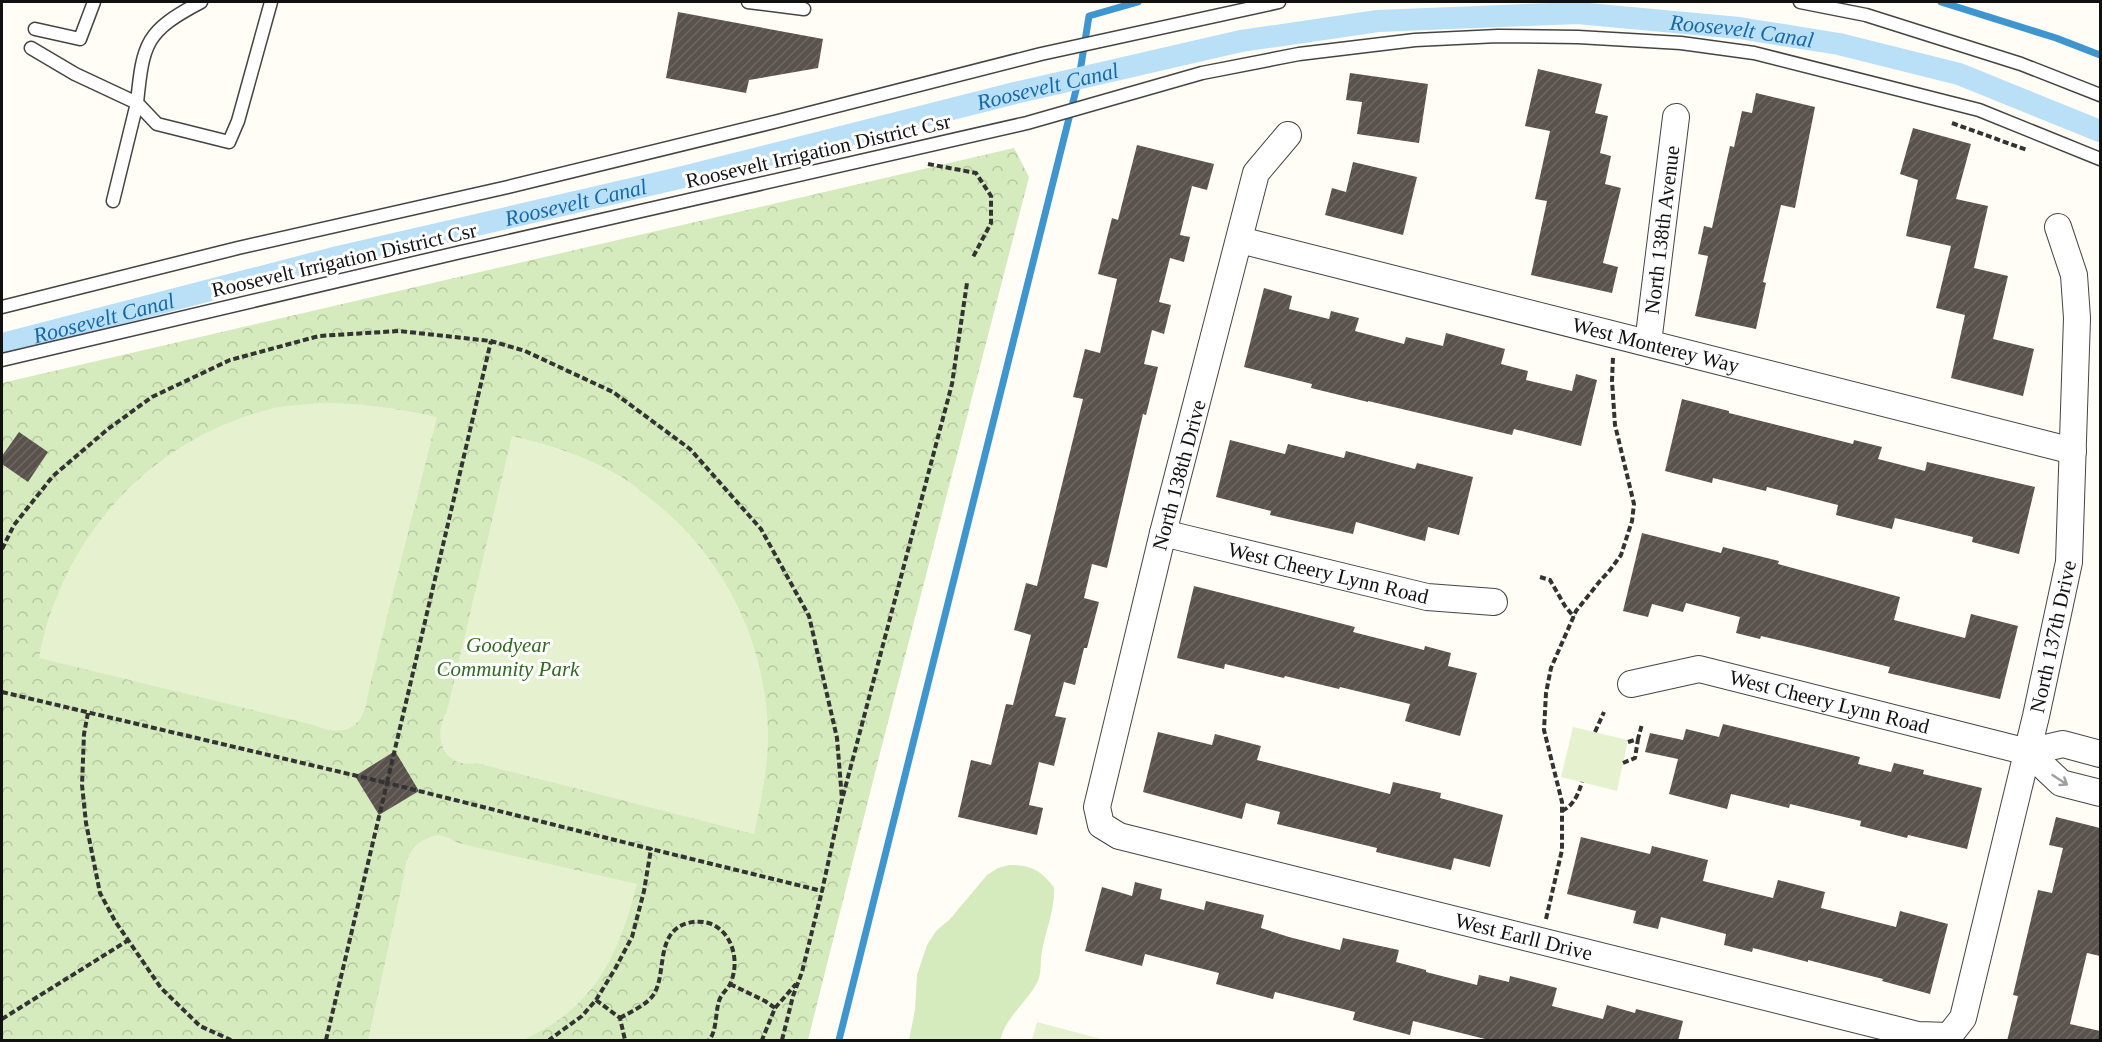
<svg xmlns="http://www.w3.org/2000/svg" width="2102" height="1042" font-family="'Times New Roman',serif">
  <style>
    .grass { fill: #d5ebbd }
    .park { fill: url(#park-crowns) }
    .pitch { fill: #e6f2cf }
    .lines { fill: none; stroke-linecap: round; stroke-linejoin: round }
    .stream { stroke: #3f96cf; stroke-width: 7 }
    .canal { stroke: #b9e0f7; stroke-width: 22 }
    .building { fill: url(#building-hatch) }
    .service-casing { stroke: #444; stroke-width: 15 }
    .minor-casing { stroke: #444; stroke-width: 28 }
    .path { stroke: #333; stroke-width: 4; stroke-dasharray: 6 3; stroke-linecap: butt }
    .service { stroke: #fff; stroke-width: 12 }
    .minor { stroke: #fff; stroke-width: 26 }
    .oneway { stroke: #a0a0a0 }
    .labels { text-anchor: middle; stroke-width: 6; stroke-linejoin: round; paint-order: stroke }
    .street-label { font-size: 21px; fill: #111; stroke: #fff }
    .park-label { font-size: 21px; font-style: italic; fill: #2f6b1f; stroke: #fff }
    .water-label { font-size: 22px; font-style: italic; fill: #1768a6; stroke: #fff }
  </style>
  <defs>
    <pattern id="park-crowns" width="20" height="18" patternUnits="userSpaceOnUse" patternTransform="scale(1.5)"><rect width="20" height="18" fill="#d5ebbd"/><path d="M2 6a3 3 0 1 1 6 0M12 15a3 3 0 1 1 6 0" fill="none" stroke="#b6c8a1"/></pattern>
    <pattern id="building-hatch" width="6" height="6" patternUnits="userSpaceOnUse" patternTransform="scale(1.5)"><rect width="6" height="6" fill="#5a524d"/><path d="M-1 1l2-2M0 6l6-6M5 7l2-2" fill="none" stroke="#6d6662"/></pattern>
  </defs>
  <rect width="100%" height="100%" fill="#fffdf5"/>
  <path class="grass" d="M1009,865C1032,865 1040,870 1054,887C1055,910 1046,929 1042,951C1040,961 1042,974 1037,983C1026,1003 1006,1017 1000,1040H909L915,1010L917,975L927,945L936,931L950,919L987,875L998,868Z"/>
  <path class="park" d="M1014,148L1029,177L880,753L808,1040H2V383Z"/>
  <path class="pitch" d="M319,403C362,403 395,408 437,417L368,693C365,727 345,739 314,725L39,658C43,639 47,619 55,601C93,504 172,433 274,408C288,405 304,405 319,403Z
    M512,436C550,445 584,455 618,475C628,480 638,489 647,496C722,552 767,641 768,735C768,769 761,801 754,834L477,763C444,769 431,737 447,711Z
    M1573,727L1628,740L1617,791L1561,777Z
    M438,835L449,838L458,843L637,884C619,955 594,1009 523,1040H368L404,876C406,853 415,840 438,835Z
    M1037,1022L1105,1040H1032Z"/>
  <g class="lines">
    <path class="stream" d="M1941,2L2056,38L2100,55
      M839,1040L1079,78L1089,16L1138,2"/>
    <path class="canal" id="s1" d="M2,344L338,257L675,179L1015,93L1241,41L1378,21L1577,13L1739,28L1839,44L1959,74L2100,131"/>
  </g>
  <path class="building" d="M678,12L823,39L818,68L749,80L746,93L666,78Z
    M1538,69L1602,84L1595,113L1608,116L1600,153L1611,156L1605,184L1621,188L1603,263L1618,267L1612,293L1531,275L1547,201L1535,199L1550,131L1525,126Z
    M1350,73L1428,84L1419,143L1357,134L1362,102L1346,100Z
    M1756,93L1815,107L1795,208L1781,205L1763,282L1766,283L1756,329L1695,316L1708,256L1698,254L1704,226L1712,228L1730,146L1734,147L1742,111L1752,113Z
    M1913,128L1971,144L1956,199L1988,206L1974,268L2008,276L1993,339L2034,349L2023,396L1951,378L1965,315L1936,308L1951,246L1906,236L1918,180L1900,174Z
    M1137,145L1214,164L1207,190L1192,186L1180,235L1190,237L1184,262L1170,258L1159,302L1171,305L1164,334L1152,330L1144,364L1158,367L1146,415L1143,414L1107,568L1092,564L1084,598L1099,602L1087,648H1084L1075,685L1064,682L1055,716L1066,718L1054,766L1039,762L1029,805L1043,808L1037,835L958,817L971,760L991,765L1006,704L1013,705L1031,635L1014,630L1026,583L1037,586L1083,399L1073,397L1085,349L1100,353L1117,279L1098,274L1112,218L1118,220Z
    M1353,162L1417,177L1403,235L1325,215L1332,188L1346,192Z
    M1264,288L1292,296L1289,309L1329,319L1331,311L1359,318L1355,331L1404,344L1406,337L1443,346L1446,333L1505,349L1501,364L1528,371L1526,380L1572,391L1576,374L1597,380L1581,446L1514,429L1512,435L1368,401V402L1311,388L1312,384L1244,367Z
    M1682,399L1729,411V413L1853,444L1854,440L1882,447L1878,459L1925,471L1927,462L2035,487L2019,554L1972,542L1973,537L1895,518L1892,529L1836,515L1838,505L1767,487L1766,491L1713,478L1712,483L1665,471Z
    M19,432L48,452L28,482L2,464V456Z
    M1230,440L1285,454L1288,444L1344,458L1346,451L1415,469L1417,463L1473,477L1459,535L1428,527L1425,541L1356,522L1353,534L1270,515L1271,511L1216,497Z
    M1642,533L1721,553L1723,547L1779,561L1778,564L1900,597L1894,620L1965,638L1971,614L2018,626L2000,699L1888,673L1890,667L1816,649L1761,636L1760,639L1736,633L1740,617L1686,603L1683,612L1652,604L1648,617L1623,611Z
    M1194,586L1355,627L1353,632L1424,650L1425,646L1451,653L1448,666L1477,673L1460,736L1405,721L1410,704L1340,687L1339,689L1285,676L1284,678L1225,664L1224,669L1177,658Z
    M1723,724L1860,757L1858,764L1891,772L1894,763L1924,770L1923,774L1982,788L1967,849L1908,835L1907,838L1860,826L1861,821L1790,804L1789,808L1731,794L1727,809L1669,794L1678,759L1645,752L1650,733L1683,740L1686,729L1719,737Z
    M1158,732L1212,745L1215,734L1261,746L1257,760L1390,794L1393,782L1441,793L1440,798L1503,815L1490,867L1454,858L1451,870L1376,852L1377,848L1277,824L1280,812L1246,803L1242,819L1143,792Z
    M395,751L419,791L379,815L355,776Z
    M2056,817L2100,828V956L2087,953L2070,1024L2100,1031V1041H2007L2018,996L2013,995L2038,890L2052,893L2063,848L2049,845Z
    M1581,837L1650,854L1652,846L1708,860L1703,881L1773,898L1778,880L1825,892L1821,908L1896,927L1900,911L1948,924L1930,994L1882,981L1883,979L1808,960V962L1753,948L1752,952L1724,945L1726,934L1661,917L1658,929L1633,923L1636,911L1567,894Z
    M1135,882L1162,889L1160,899L1204,910L1206,901L1264,915L1261,928L1289,937L1340,950L1343,938L1399,950L1396,962L1426,970V972L1477,985L1479,975L1509,982L1510,976L1557,988L1552,1006L1603,1019L1607,1005L1635,1013L1636,1009L1683,1021L1678,1041H1493L1413,1021L1410,1035L1353,1020L1355,1012L1275,992L1273,999L1216,984L1219,973L1145,954L1142,966L1085,951L1102,887L1132,896Z"/>
  <g class="lines">
    <defs>
      <path id="service" d="M201,2C146,31 143,42 137,103L157,124L229,142L238,121L271,2
        M748,2L804,9
        M1800,2L1866,15L2021,64L2100,95
        M35,29L80,39L94,2
        M31,48L75,74L137,103L113,201
        M2,307L238,248L508,187L778,121L1041,54L1279,2
        M2,360L461,252L1027,123L1202,73L1299,54L1415,40L1498,36L1578,37L1681,43L1754,53L1979,110L2100,159"/>
      <g id="minor">
        <path id="s2" d="M1288,135L1256,173L1163,533L1097,807L1101,825L1119,836L1918,1035L1949,1036L1963,1018L2036,716L2069,562L2077,318L2074,275L2058,227"/>
        <path id="s3" d="M1240,240L2073,451"/>
        <path id="s4" d="M1648,343L1676,117"/>
        <path id="s5" d="M1163,533L1427,597L1494,602"/>
        <path id="s6" d="M1631,684L1699,669L2028,752L2063,744L2100,754"/>
        <path d="M2028,752L2061,783L2100,793"/>
      </g>
    </defs>
    <use href="#service" class="service-casing"/>
    <use href="#minor" class="minor-casing"/>
    <path class="path" d="M1952,123L2027,150
      M928,164L976,173L991,196V223L972,259
      M2,549L14,525L53,476L108,429L152,397L230,360L319,336L399,331L491,341L525,351L613,392L690,449L761,529L809,616L837,738L842,799L822,891L651,849
      M1540,577L1550,580L1565,606L1574,617
      M2,692L387,783L491,341
      M88,713L84,734L82,785L86,823L100,893L115,921L161,988L200,1026L231,1040
      M1595,732L1604,712
      M1628,742L1638,739L1642,724
      M1623,763L1635,758L1638,739
      M843,796L952,384L967,283
      M1562,811C1574,805 1578,795 1582,782
      M1546,919L1562,850V802L1544,730L1546,693L1551,668L1576,611L1600,581L1610,570L1621,555L1632,521L1634,504L1615,425L1612,381L1613,357
      M730,984L765,1001L775,1008L762,1040
      M596,1000L620,1018L625,1040
      M775,1008L796,984
      M620,1018C632,1011 647,1005 654,994C667,972 655,932 688,923C724,914 743,952 731,982C728,990 722,992 719,1001C715,1014 717,1031 709,1040
      M2,1019L127,941
      M326,1040L387,783L651,849L644,891L632,937L615,969L596,1000L582,1016L549,1040
      M782,1040L793,996L802,972L822,891"/>
    <use href="#service" class="service"/>
    <use href="#minor" class="minor"/>
  </g>
  <defs><path id="oneway-shaft" d="M-6 0H5M1.5-3L5.5 0L1.5 3" fill="none" stroke-width="1.6" stroke-linecap="round" stroke-linejoin="round" transform="scale(1.5)"/></defs>
  <use class="oneway" href="#oneway-shaft" transform="translate(2060 780) rotate(33)"/>
  <g class="labels">
    <g class="street-label">
      <text transform="translate(818 151) rotate(-13)" y="7">Roosevelt Irrigation District Csr</text>
      <text dy="7" stroke="none"><textPath href="#s4" startOffset="114">North 138th Avenue</textPath></text>
      <text transform="translate(344 260) rotate(-13)" y="7">Roosevelt Irrigation District Csr</text>
      <text dy="7" stroke="none"><textPath href="#s3" startOffset="429">West Monterey Way</textPath></text>
      <text transform="translate(1179 475) rotate(-75)" y="7">North 138th Drive</text>
      <text dy="7" stroke="none"><textPath href="#s5" startOffset="170">West Cheery Lynn Road</textPath></text>
      <text dy="7" stroke="none"><textPath href="#s2" startOffset="2012">North 137th Drive</textPath></text>
      <text dy="7" stroke="none"><textPath href="#s6" startOffset="204">West Cheery Lynn Road</textPath></text>
      <text dy="7" stroke="none"><textPath href="#s2" startOffset="1160">West Earll Drive</textPath></text>
    </g>
    <g class="park-label">
      <text x="508" y="652">Goodyear<tspan x="508" dy="24">Community Park</tspan></text>
    </g>
    <g class="water-label">
      <text dy="8" stroke="none"><textPath href="#s1" startOffset="1779">Roosevelt Canal</textPath></text>
      <text dy="8" stroke="none"><textPath href="#s1" startOffset="1077">Roosevelt Canal</textPath></text>
      <text dy="8" stroke="none"><textPath href="#s1" startOffset="591">Roosevelt Canal</textPath></text>
      <text dy="8" stroke="none"><textPath href="#s1" startOffset="105">Roosevelt Canal</textPath></text>
    </g>
  </g>
  <rect width="2102" height="1042" fill="none" stroke="#111111" stroke-width="6"/>
</svg>
